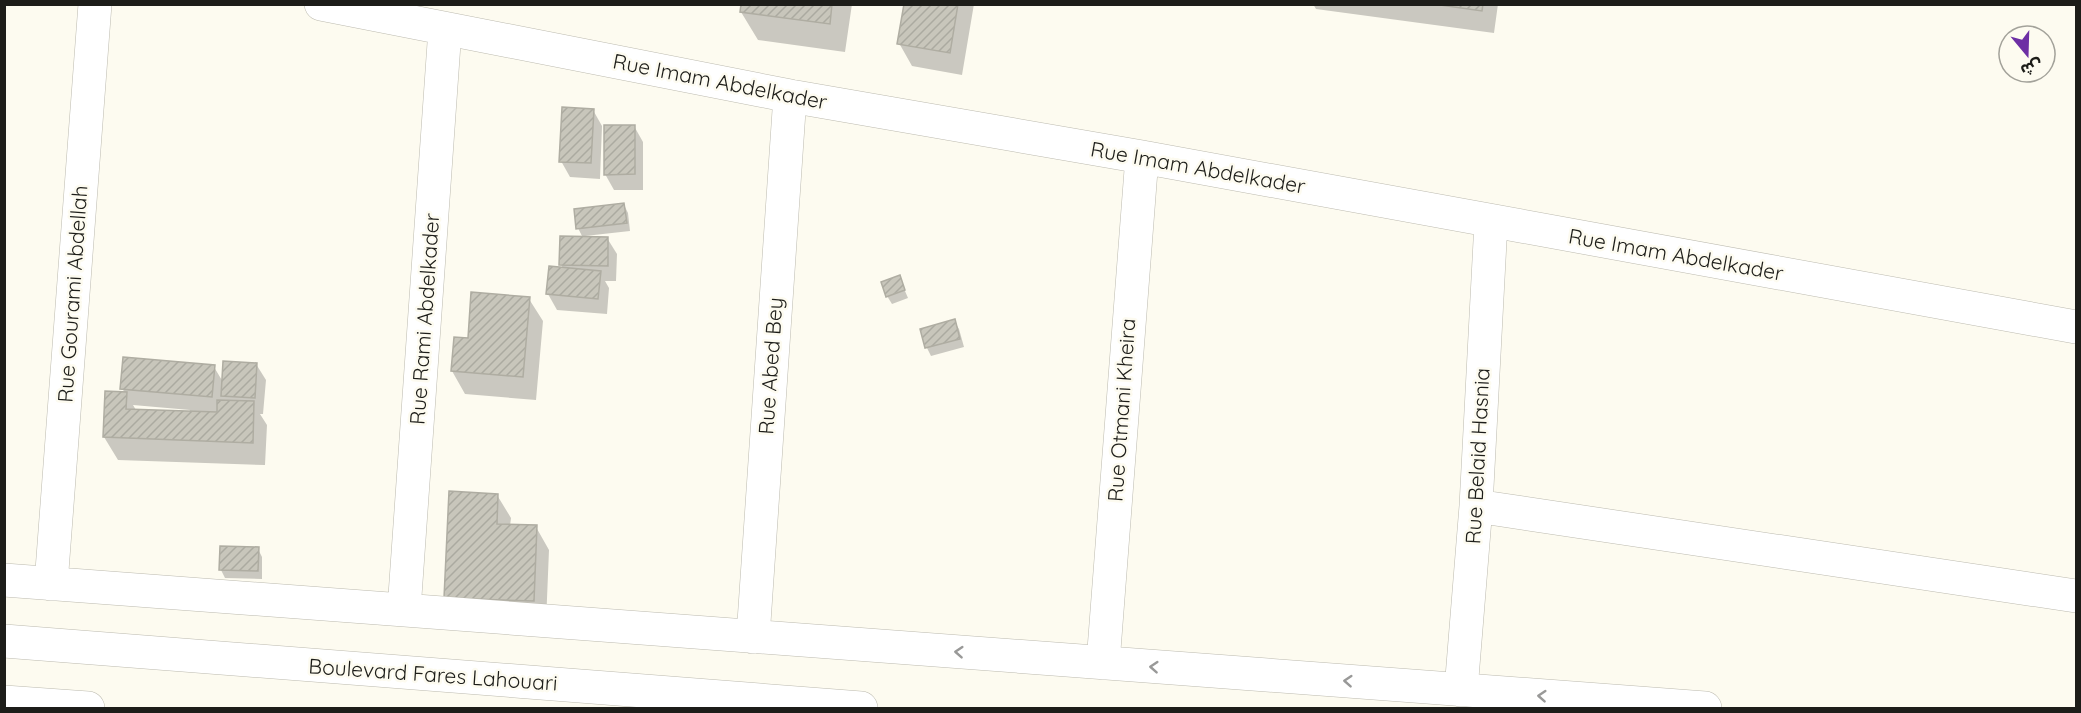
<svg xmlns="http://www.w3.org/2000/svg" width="2081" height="713" font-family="Quicksand,'Noto Sans Arabic',sans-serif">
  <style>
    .shadow { fill: #0003; fill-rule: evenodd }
    .building { fill: url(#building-hatch); stroke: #afada2; stroke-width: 1.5 }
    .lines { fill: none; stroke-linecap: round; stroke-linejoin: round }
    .street-casing { stroke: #bcbaaf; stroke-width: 34 }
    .primary-casing { stroke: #bcbaaf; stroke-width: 34 }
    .street { stroke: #fff; stroke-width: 33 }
    .primary { stroke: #fff; stroke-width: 33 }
    .oneway { stroke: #999998 }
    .labels { text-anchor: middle; stroke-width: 5; stroke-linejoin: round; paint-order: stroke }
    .street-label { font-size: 21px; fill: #1d1d19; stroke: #fdfbf0 }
  </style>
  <defs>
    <pattern id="building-hatch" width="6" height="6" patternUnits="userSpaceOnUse" patternTransform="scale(1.5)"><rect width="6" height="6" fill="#c8c6bb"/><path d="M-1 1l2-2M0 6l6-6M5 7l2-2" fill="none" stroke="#abaaa0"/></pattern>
  </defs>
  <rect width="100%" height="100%" fill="#fdfbf0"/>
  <path class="shadow" d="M742,4H852L845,52L758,40L741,12Z
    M906,4H974L962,75L912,66L899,43Z
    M1313,4H1498L1494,33L1316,9Z
    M593,110L602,126L600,179L570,177L561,161Z
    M634,126L643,142V190H614L605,174Z
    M624,205L628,213L630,231L585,236L586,238H607L617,254L616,281H605L609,288L607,314L557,310L548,294L563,269L561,264L583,238L578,228Z
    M899,277L908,298L892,304L887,296Z
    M529,299L543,321L536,400L465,394L452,371L469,339Z
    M954,321L959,329L964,347L931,356L927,348L922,330Z
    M256,364L266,380L263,414H260L267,425L265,465L118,460L104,437L106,393H125L122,388L214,367L223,382ZM133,405L190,410L189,412L136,410Z
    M497,495L511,518L510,526L536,527L549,550L546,623L459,620Z
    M258,549L262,557V579L225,578L221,570Z"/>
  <path class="building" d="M741,4H832L830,24L740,12Z
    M904,4H958L950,53L897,44Z
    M1433,4H1483L1482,11Z
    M562,107L594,109L591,163L559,162Z
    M604,125H635V174L604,175Z
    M624,203L627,223L576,229L574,209Z
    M560,236L608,237V266L559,265Z
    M549,266L601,271L598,299L546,294Z
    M900,275L905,290L886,297L881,282Z
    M471,292L530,297L523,377L451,371L454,337L468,338Z
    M955,319L960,339L925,348L920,329Z
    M123,357L215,365L212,397L120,389Z
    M223,361L257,363L255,398L221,396Z
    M105,391L127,392L126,409L217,412V400L254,401L253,443L103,437Z
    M449,491L498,494L497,524L537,525L534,601L444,598Z
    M220,546L259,547L258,571L219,570Z"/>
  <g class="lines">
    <defs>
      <path id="street" d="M321,4L790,96L1142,157L2076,327
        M1476,506L2076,596
        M4,580L1705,708
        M51,584L95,4
        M404,610L445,29
        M753,637L790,96
        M1103,663L1142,157
        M1461,690L1476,506L1491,222
        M4,702L88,708"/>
      <path id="primary" d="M4,641L861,708"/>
    </defs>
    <use href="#street" class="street-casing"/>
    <use href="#primary" class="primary-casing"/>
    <use href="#street" class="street"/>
    <use href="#primary" class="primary"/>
  </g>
  <defs><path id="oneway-chevron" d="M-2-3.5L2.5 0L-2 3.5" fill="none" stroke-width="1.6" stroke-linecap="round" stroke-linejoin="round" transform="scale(1.5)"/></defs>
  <g class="oneway">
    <use href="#oneway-chevron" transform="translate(959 652) rotate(-176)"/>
    <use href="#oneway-chevron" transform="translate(1154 667) rotate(-176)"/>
    <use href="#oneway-chevron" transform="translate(1348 681) rotate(-176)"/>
    <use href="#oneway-chevron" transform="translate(1542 696) rotate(-176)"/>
  </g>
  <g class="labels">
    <g class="street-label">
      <text transform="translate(720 82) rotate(11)" y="7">Rue Imam Abdelkader</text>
      <text transform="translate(1198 168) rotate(10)" y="7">Rue Imam Abdelkader</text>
      <text transform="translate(1676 255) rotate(10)" y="7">Rue Imam Abdelkader</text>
      <text transform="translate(73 294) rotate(-86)" y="7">Rue Gourami Abdellah</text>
      <text transform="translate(425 319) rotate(-86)" y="7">Rue Rami Abdelkader</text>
      <text transform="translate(771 366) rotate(-86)" y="7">Rue Abed Bey</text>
      <text transform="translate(1122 410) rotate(-86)" y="7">Rue Otmani Kheira</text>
      <text transform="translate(1478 456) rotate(-87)" y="7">Rue Belaid Hasnia</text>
      <text transform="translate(433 675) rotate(4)" y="7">Boulevard Fares Lahouari</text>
    </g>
  </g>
  <rect width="2081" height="713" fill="none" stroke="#1d1d19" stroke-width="12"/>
  <g transform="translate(2027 54) rotate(161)"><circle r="28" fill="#fdfbf0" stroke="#a3a29a" stroke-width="1.5"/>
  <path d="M0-4.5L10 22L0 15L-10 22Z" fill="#6d2fa4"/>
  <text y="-9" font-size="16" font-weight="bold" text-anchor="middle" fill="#1d1d19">ش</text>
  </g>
</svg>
